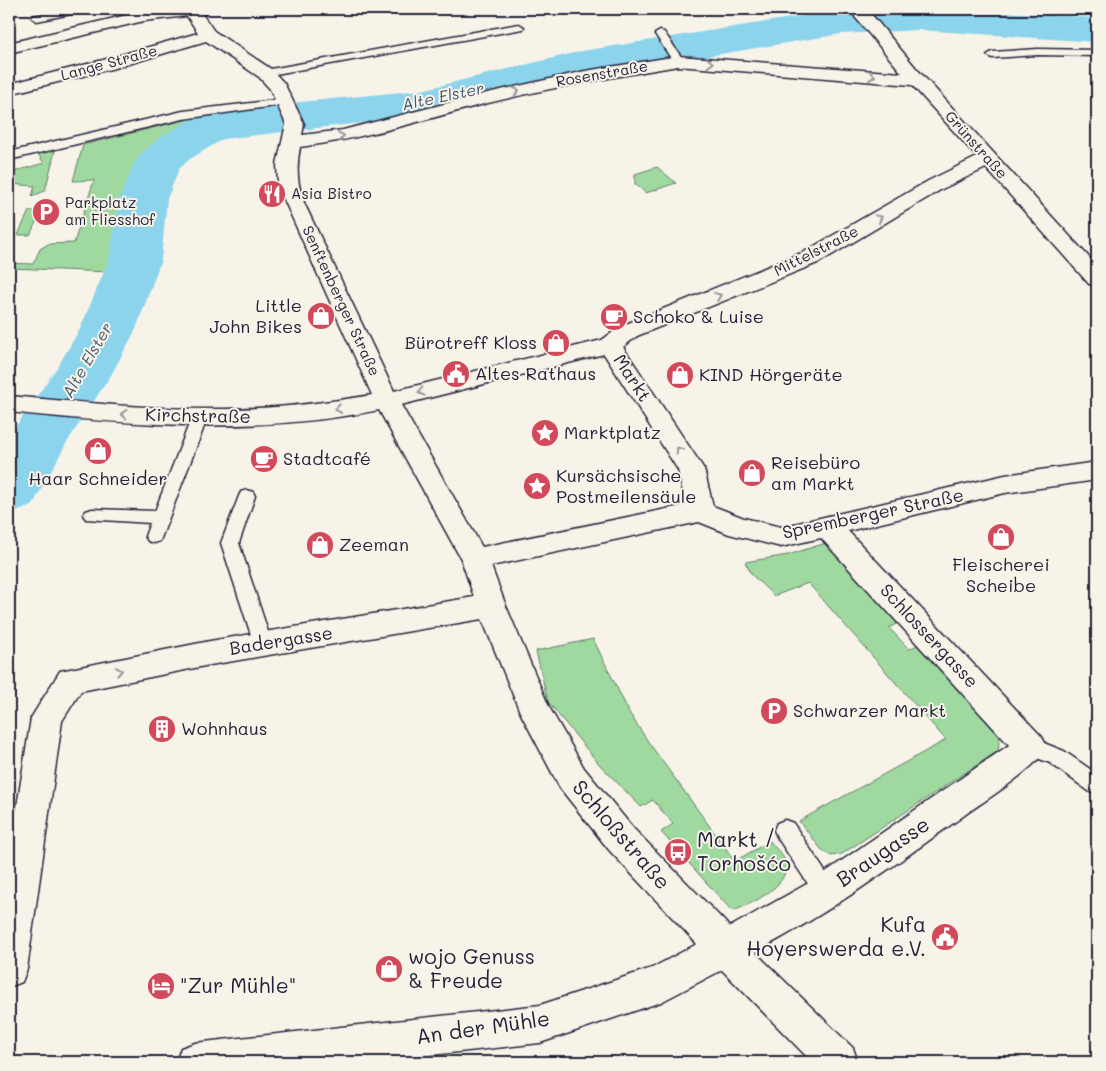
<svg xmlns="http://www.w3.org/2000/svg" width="1106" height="1071" font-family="Mali,sans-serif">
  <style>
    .green { fill: #9fd99f; stroke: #607e6d }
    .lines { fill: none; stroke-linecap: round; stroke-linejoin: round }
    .river { fill: #8bd4ec; fill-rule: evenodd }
    .service-casing { stroke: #22223b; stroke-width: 3 }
    .minor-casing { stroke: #22223b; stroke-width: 3 }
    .service { fill: #f7f3e8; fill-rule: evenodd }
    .minor { fill: #f7f3e8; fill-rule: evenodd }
    .oneway { stroke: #97959a }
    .labels { text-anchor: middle; stroke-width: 4; stroke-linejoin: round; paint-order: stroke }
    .far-street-label { font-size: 15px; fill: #22223b; stroke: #f7f3e8 }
    .far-poi-label { font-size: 15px; fill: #22223b; stroke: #f7f3e8; text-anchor: start }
    .far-water-label { font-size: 16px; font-style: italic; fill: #425770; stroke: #f7f3e8 }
    .poi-label { font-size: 18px; fill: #22223b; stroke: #f7f3e8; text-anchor: start }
    .street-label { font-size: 18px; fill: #22223b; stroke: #f7f3e8 }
    .near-street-label { font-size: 21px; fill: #22223b; stroke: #f7f3e8 }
    .near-poi-label { font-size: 21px; fill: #22223b; stroke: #f7f3e8; text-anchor: start }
  </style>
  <rect width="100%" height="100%" fill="#f7f3e8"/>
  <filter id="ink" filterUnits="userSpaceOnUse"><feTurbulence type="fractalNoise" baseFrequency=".02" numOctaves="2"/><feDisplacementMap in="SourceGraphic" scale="10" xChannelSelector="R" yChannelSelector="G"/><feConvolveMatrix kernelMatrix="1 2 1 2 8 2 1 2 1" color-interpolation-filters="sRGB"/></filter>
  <g filter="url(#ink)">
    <path class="green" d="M193,118L199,119L206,126C188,137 163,147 148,163C133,181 130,233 125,256C123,266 115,277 111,287L104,286L110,272L9,268V263L33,264L40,249L48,244L74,243L94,180L73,181L83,145Z
      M48,150L55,151L45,191L32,196L35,186L9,184V173L44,163L38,154Z
      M657,167L676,183L646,193L635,184V174Z
      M29,211H41L30,235H18Z
      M826,543L900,622L889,628L909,649L919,644L992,719L1000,736L998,751L842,854L831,856L821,849L799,821L946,740L808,583L774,596L752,575L745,562L788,555Z
      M593,639L630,714L649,743L735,861L770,841C774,847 782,854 785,860C794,884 749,906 732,911L661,832L673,824L653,800L641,807L599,764L548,702L536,651Z"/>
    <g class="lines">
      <path class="river" d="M867,9H959L1097,18V42L919,30L841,34L582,77L422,116L223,139L190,159L179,169L167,199L161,260L136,329L111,375L67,442L32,506L9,513V436L58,366L80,329L109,260L119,199L134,164L141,154L158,139L191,119L220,110L422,90L582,51L841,10Z"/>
      <defs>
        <path id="service" d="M67,9H86L81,12L37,21L32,18L33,16Z
          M519,24L524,27L523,29L265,76L259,73L265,70Z
          M660,31L664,32L684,61L682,63L678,64L674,63L655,34Z
          M1038,49L1097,50V56L1038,55L992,58L987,55L992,52Z
          M285,99L289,100V104L183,119L9,160V152L183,111Z
          M199,414L205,415L207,419L160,541L154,543L148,541L145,536L150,523L86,519L83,515L86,511L92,509L155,511L191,419L193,415Z
          M247,490L253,492L255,496L239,543L272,644L270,649L263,652L256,649L254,644L221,543L239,496L241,492Z
          M1031,738L1064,751L1097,774V794L1090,792L1050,763L1024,753L1021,747L1024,741Z
          M785,820L793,823L834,885L837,892L834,899L826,903L818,899L777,837L774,830L777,823Z"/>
        <path id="minor" d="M163,9H210L208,12L202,14L214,31L271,69L284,83L304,124L302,135L343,130L483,94L585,71L678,56L902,73L855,17L851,9H867L916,68L1097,266V286L1089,284L986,168L942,189L820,262L637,336L623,347L704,469L713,506L744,518L781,527L1005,475L1097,462V480L1005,493L848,531L1042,737L1047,747C1036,769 987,799 966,814C897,863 830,913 755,952L853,1048L858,1062H812L722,970L661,1002L540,1043L367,1062H176L181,1048L195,1043L540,1005L652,968L697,944L609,850L560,788L520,712L482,619L210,665L81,691L62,721L27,969L22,982L9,987V857L31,718L60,671L210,641L474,597L461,559L379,410C257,435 132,425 9,412V396C81,402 153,410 225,409C274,409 323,403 372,395L278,186L277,164L286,124L270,89L259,77L206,41L115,68L9,94V84L103,60L198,33L187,16L144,21L9,53V43L144,11ZM678,66L912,85L977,157L928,181L804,252L621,326L602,340L394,391L305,205C297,185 296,168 300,147C363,139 423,120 484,104C548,88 613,77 678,66ZM604,354L678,470L686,505L482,547L401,405ZM699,522L729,534L781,547L821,538L1009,745L814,880L730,927L633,828L584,768L549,707L506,606L491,566Z"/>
      </defs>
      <use href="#service" class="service-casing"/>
      <use href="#minor" class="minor-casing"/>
      <use href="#service" class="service"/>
      <use href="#minor" class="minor"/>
    </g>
    <defs><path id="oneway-chevron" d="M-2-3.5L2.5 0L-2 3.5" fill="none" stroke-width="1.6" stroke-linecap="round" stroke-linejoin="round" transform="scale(1.25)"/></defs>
    <g class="oneway">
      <use href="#oneway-chevron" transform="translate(710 63) rotate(3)"/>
      <use href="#oneway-chevron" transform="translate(872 76) rotate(5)"/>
      <use href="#oneway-chevron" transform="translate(516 91) rotate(-14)"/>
      <use href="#oneway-chevron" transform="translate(341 136) rotate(-11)"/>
      <use href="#oneway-chevron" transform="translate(879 218) rotate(-29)"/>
      <use href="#oneway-chevron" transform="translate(718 296) rotate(-22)"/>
      <use href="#oneway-chevron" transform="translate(421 392) rotate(166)"/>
      <use href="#oneway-chevron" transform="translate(338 409) rotate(171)"/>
      <use href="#oneway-chevron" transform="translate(124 414) rotate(-176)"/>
      <use href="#oneway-chevron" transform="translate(679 450) rotate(-123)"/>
      <use href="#oneway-chevron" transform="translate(119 671) rotate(-11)"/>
    </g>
  </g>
  <defs>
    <symbol id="restaurant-disc" viewBox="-11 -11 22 22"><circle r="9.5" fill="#d1495b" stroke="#f7f3e8"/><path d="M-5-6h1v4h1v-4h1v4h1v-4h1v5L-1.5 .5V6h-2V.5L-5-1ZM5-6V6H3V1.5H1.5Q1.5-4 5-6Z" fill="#fff"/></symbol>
    <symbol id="parking-disc" viewBox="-11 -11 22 22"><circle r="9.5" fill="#d1495b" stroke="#f7f3e8"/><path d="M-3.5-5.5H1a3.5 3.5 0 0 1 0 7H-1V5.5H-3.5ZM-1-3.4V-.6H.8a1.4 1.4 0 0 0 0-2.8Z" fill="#fff"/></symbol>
    <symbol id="shop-disc" viewBox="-11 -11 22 22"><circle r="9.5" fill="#d1495b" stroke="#f7f3e8"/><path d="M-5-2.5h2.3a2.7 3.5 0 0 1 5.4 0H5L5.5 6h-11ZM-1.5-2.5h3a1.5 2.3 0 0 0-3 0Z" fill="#fff"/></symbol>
    <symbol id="cafe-disc" viewBox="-11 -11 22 22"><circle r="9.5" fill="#d1495b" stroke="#f7f3e8"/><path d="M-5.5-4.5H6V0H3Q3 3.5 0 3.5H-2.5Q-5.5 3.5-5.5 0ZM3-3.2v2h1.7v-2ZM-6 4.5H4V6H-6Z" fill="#fff"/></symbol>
    <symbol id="civic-disc" viewBox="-11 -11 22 22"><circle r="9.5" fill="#d1495b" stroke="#f7f3e8"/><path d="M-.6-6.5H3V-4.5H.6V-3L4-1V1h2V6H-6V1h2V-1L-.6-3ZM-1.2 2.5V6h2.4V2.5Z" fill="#fff"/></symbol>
    <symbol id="sight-disc" viewBox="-11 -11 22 22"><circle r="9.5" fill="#d1495b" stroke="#f7f3e8"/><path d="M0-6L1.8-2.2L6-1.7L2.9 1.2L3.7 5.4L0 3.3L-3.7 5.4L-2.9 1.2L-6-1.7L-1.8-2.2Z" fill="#fff"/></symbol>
    <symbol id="building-disc" viewBox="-11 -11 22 22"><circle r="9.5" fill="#d1495b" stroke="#f7f3e8"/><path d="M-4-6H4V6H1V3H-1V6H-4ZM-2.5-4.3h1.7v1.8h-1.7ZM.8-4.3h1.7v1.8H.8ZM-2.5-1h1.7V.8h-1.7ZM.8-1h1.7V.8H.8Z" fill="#fff"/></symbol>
    <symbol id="bus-disc" viewBox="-11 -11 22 22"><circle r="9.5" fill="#d1495b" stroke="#f7f3e8"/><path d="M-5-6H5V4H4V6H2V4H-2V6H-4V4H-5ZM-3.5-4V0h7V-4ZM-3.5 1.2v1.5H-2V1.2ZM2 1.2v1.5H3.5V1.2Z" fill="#fff"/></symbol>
    <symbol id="hotel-disc" viewBox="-11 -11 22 22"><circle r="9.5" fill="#d1495b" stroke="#f7f3e8"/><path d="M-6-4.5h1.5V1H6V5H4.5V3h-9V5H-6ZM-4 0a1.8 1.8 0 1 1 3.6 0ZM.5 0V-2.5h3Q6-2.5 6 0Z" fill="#fff"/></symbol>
  </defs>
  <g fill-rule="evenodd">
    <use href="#restaurant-disc" x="256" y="178" width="32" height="32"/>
    <use href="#parking-disc" x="30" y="196" width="32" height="32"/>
    <use href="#shop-disc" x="305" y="300" width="32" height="32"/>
    <use href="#cafe-disc" x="598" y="301" width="32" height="32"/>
    <use href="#shop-disc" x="540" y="327" width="32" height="32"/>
    <use href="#civic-disc" x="440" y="358" width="32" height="32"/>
    <use href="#shop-disc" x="664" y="359" width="32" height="32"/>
    <use href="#sight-disc" x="529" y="417" width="32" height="32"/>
    <use href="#shop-disc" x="82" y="435" width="32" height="32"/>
    <use href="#cafe-disc" x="248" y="443" width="32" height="32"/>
    <use href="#shop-disc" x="736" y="457" width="32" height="32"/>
    <use href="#sight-disc" x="521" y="470" width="32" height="32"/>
    <use href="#shop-disc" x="985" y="521" width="32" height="32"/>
    <use href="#shop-disc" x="304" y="529" width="32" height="32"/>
    <use href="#parking-disc" x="758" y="695" width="32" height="32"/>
    <use href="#building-disc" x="146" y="713" width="32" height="32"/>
    <use href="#bus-disc" x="662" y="836" width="32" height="32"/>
    <use href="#civic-disc" x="929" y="921" width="32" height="32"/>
    <use href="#shop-disc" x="373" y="953" width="32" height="32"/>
    <use href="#hotel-disc" x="145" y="970" width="32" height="32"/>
  </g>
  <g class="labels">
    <g class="far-street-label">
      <text transform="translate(109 63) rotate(-15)" y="5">Lange Straße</text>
      <text transform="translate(602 74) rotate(-10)" y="5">Rosenstraße</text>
      <text transform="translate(976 145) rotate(48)" y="5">Grünstraße</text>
      <text transform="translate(816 251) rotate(-27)" y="5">Mittelstraße</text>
      <text transform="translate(341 301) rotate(65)" y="5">Senftenberger Straße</text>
    </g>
    <g class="far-poi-label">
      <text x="291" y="199">Asia Bistro</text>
      <text x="65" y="208">Parkplatz<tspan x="65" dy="17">am Fliesshof</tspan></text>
    </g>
    <g class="far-water-label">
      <text transform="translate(443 96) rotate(-12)" y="6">Alte Elster</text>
      <text transform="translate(87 360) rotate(-60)" y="6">Alte Elster</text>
    </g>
    <g class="poi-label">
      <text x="302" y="312" text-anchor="end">Little<tspan x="302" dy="21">John Bikes</tspan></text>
      <text x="633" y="323">Schoko &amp; Luise</text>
      <text x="537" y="349" text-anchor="end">Bürotreff Kloss</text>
      <text x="475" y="380">Altes Rathaus</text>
      <text x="699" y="381">KIND Hörgeräte</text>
      <text x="564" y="439">Marktplatz</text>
      <text x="283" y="465">Stadtcafé</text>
      <text x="771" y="469">Reisebüro<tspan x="771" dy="21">am Markt</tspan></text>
      <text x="556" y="482">Kursächsische<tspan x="556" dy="21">Postmeilensäule</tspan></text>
      <text x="98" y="485" text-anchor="middle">Haar Schneider</text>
      <text x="339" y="551">Zeeman</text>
      <text x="1001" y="571" text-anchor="middle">Fleischerei<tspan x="1001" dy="21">Scheibe</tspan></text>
      <text x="793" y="717">Schwarzer Markt</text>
      <text x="181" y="735">Wohnhaus</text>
    </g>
    <g class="street-label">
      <text transform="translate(632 378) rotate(57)" y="6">Markt</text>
      <text transform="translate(198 416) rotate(1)" y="6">Kirchstraße</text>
      <text transform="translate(873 514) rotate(-12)" y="6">Spremberger Straße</text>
      <text transform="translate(929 636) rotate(47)" y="6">Schlossergasse</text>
      <text transform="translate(281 641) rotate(-9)" y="6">Badergasse</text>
    </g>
    <g class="near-street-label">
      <text transform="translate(621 835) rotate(49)" y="7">Schloßstraße</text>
      <text transform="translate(883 852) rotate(-34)" y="7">Braugasse</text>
      <text transform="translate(483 1028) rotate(-8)" y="7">An der Mühle</text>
    </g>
    <g class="near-poi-label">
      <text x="697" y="847">Markt /<tspan x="697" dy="24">Torhošćo</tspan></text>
      <text x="926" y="932" text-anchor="end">Kufa<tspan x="926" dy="24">Hoyerswerda e.V.</tspan></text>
      <text x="408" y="964">wojo Genuss<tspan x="408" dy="24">&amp; Freude</tspan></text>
      <text x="180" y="993">"Zur Mühle"</text>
    </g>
  </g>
  <rect width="1106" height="1071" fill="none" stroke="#f7f3e8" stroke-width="30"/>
  <rect x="15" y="15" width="1076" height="1041" fill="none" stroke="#22223b" stroke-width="2" filter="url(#ink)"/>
</svg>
